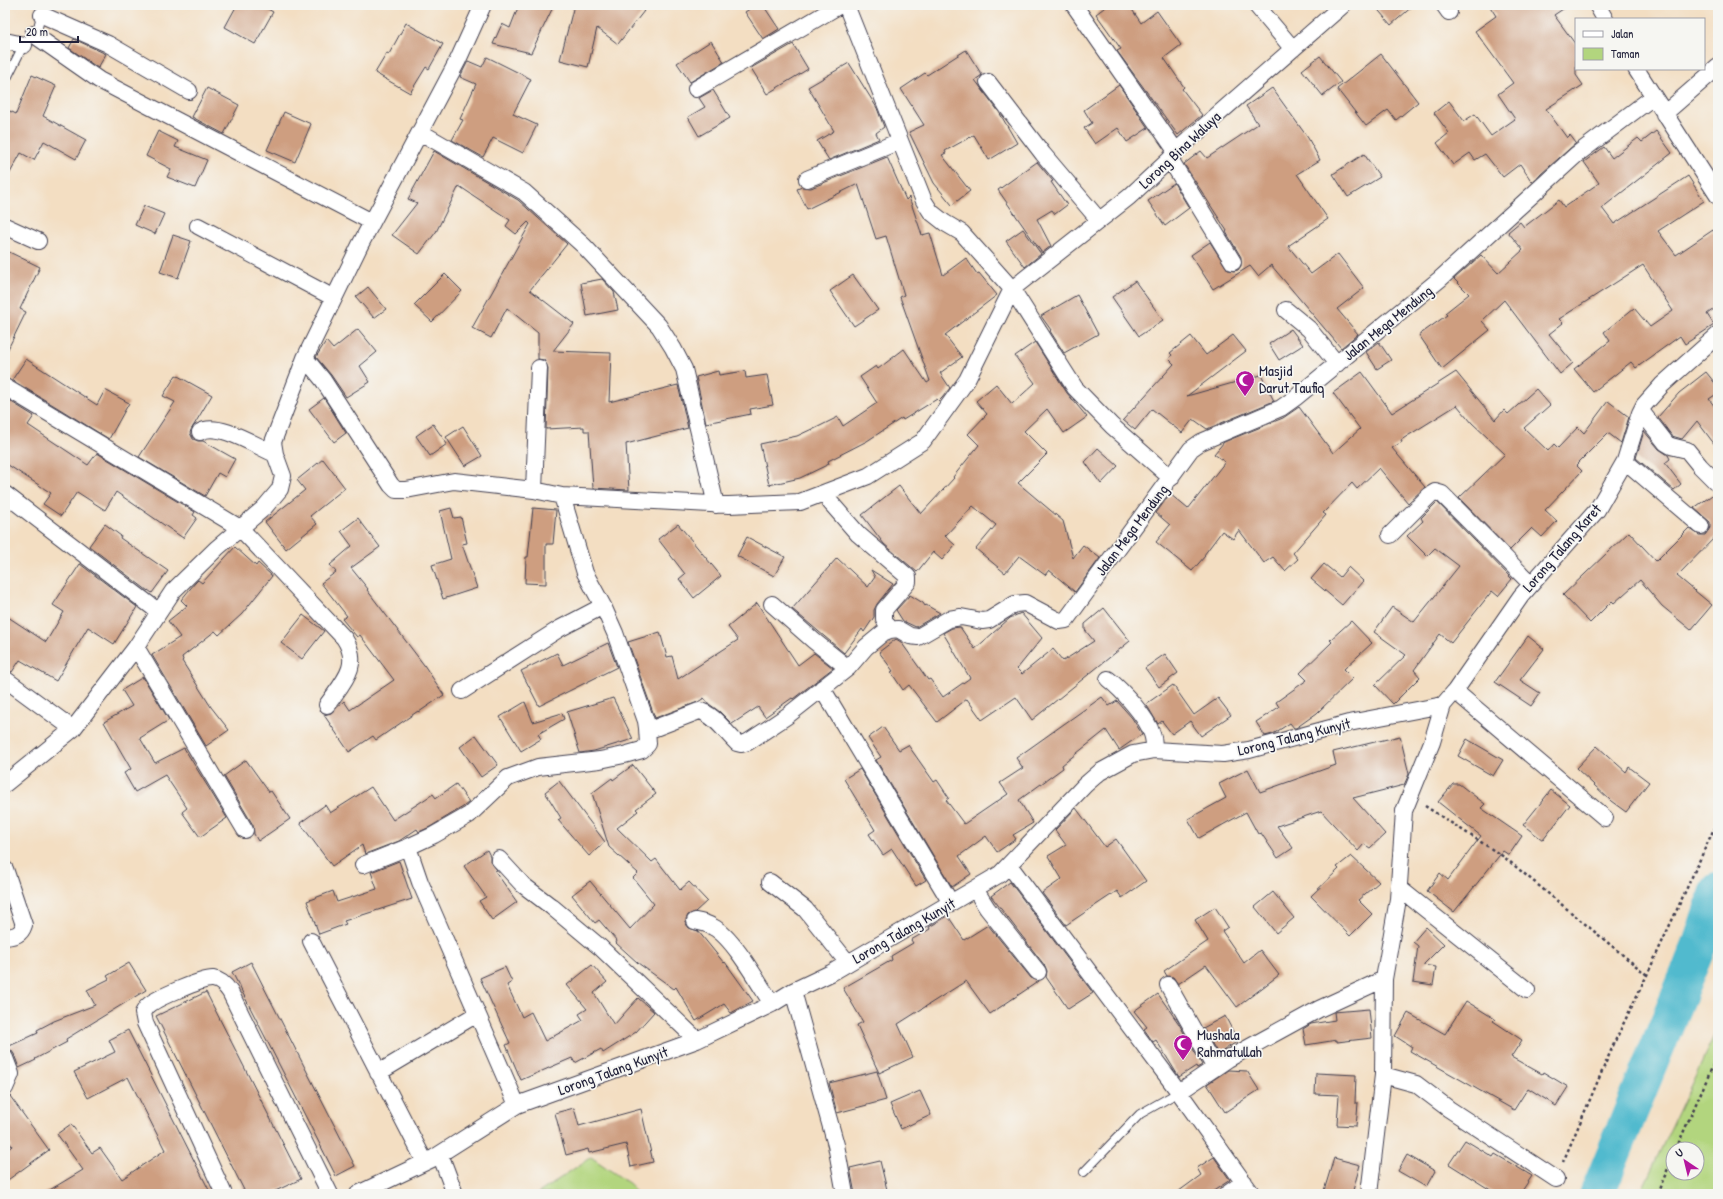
<svg xmlns="http://www.w3.org/2000/svg" width="1723" height="1199" font-family="'Patrick Hand',sans-serif">
  <style>
    .green { fill: #b2d57e; stroke: #6a7c5c; fill-rule: evenodd }
    .lines { fill: none; stroke-linecap: round; stroke-linejoin: round }
    .river { stroke: #51bace; stroke-width: 35 }
    .building { fill: #ce9e80 }
    .service-casing { stroke: #413e4f; stroke-width: 10 }
    .minor-casing { stroke: #413e4f; stroke-width: 18 }
    .path { stroke: #413e4f; stroke-width: 2.5; stroke-dasharray: 3 3; stroke-linecap: butt }
    .service { stroke: #fff; stroke-width: 8 }
    .minor { stroke: #fff; stroke-width: 16 }
    .labels { text-anchor: middle; stroke-width: 3.5; stroke-linejoin: round; paint-order: stroke }
    .street-label { font-size: 15px; fill: #22223b; stroke: #f6f6f2 }
    .poi-label { font-size: 15px; fill: #22223b; stroke: #f6f6f2; text-anchor: start }
  </style>
  <rect width="100%" height="100%" fill="#f6f6f2"/>
  <filter id="ink" filterUnits="userSpaceOnUse"><feTurbulence type="fractalNoise" baseFrequency=".025" numOctaves="2"/><feDisplacementMap in="SourceGraphic" scale="8" xChannelSelector="R" yChannelSelector="G"/><feConvolveMatrix kernelMatrix="1 2 1 2 8 2 1 2 1" color-interpolation-filters="sRGB"/></filter>
  <filter id="wash" filterUnits="userSpaceOnUse"><feTurbulence type="fractalNoise" baseFrequency=".012" numOctaves="4" result="noise"/><feDisplacementMap in="SourceGraphic" scale="16" xChannelSelector="R" yChannelSelector="G"/><feGaussianBlur stdDeviation="0.9" result="paint"/><feColorMatrix in="noise" values="0 0 0 0 0 0 0 0 0 0 0 0 0 0 0 0 0 1.4 0 .05"/><feComposite in="paint" operator="in"/></filter>
  <g filter="url(#wash)">
    <rect width="100%" height="100%" fill="#f3dec2"/>
    <path class="green" d="M1718,1027V1194H1640ZM1673,1149H1697V1173H1673Z
      M591,1157L630,1184L637,1194H537Z"/>
    <g class="lines">
      <path class="river" d="M1597,1194L1700,943L1718,890"/>
    </g>
    <g id="blocks">
      <path class="building" d="M237,5H261L273,12L255,44L225,27Z
        M519,5H554L531,53L493,44L502,24L510,28Z
        M574,5H636L644,11L618,44L597,28L588,67L560,60Z
        M756,5H763L779,29L763,39L745,12Z
        M1108,5H1129L1141,23L1157,11L1181,45L1164,58L1184,87L1182,89L1202,115L1178,135L1117,51L1121,49L1096,14Z
        M1374,5H1414L1391,25Z
        M1489,5H1569L1554,15L1576,45V75L1583,85L1546,109L1567,138L1570,135L1576,143L1532,182L1520,164L1503,177L1485,154L1475,160L1470,153L1453,165L1437,143L1449,133L1434,113L1449,101L1464,121L1475,114L1491,136L1515,119L1498,94L1513,83L1475,31L1496,16Z
        M406,23L443,44L429,69L426,67L410,93L375,73L387,53L389,54Z
        M74,39L106,54L98,68L69,48Z
        M711,41L724,62L690,82L677,63Z
        M793,44L808,69L767,94L751,68Z
        M966,50L982,75L975,80L999,112L1017,143L989,160L974,135L945,151L946,153L942,155L970,191L952,205L934,183L909,132L924,125L901,89L925,73L927,75Z
        M1381,54L1418,102L1396,120L1388,110L1366,126L1337,89Z
        M1320,56L1341,82L1323,96L1302,70Z
        M487,57L531,79L513,114L537,125L523,153L493,138L483,157L452,140L463,120L460,119L476,84L460,77L468,61L482,67Z
        M849,63L877,108L884,127L876,133L879,139L829,160L817,141L834,131L808,87Z
        M32,75L56,86L43,116L86,140L76,159L44,141L34,160L21,153L5,182V120L10,111L16,114Z
        M1119,85L1148,128L1127,142L1118,128L1095,144L1084,128L1092,123L1084,110Z
        M207,88L239,105L224,134L192,117Z
        M1272,88L1308,138L1320,160L1297,174L1328,219L1288,246L1311,274L1338,254L1364,288L1337,309L1358,334L1341,348L1271,265L1258,276L1250,266L1213,289L1191,255L1210,242L1228,270L1234,271L1238,270L1241,266V257L1226,232L1227,231L1184,164L1201,151L1207,158L1258,124L1246,106Z
        M713,90L730,118L699,136L688,117L705,107L699,98Z
        M284,112L311,124L295,162L267,150Z
        M158,131L178,141L175,147L207,160L195,188L167,177L171,169L146,156Z
        M1656,131L1672,153L1602,208L1614,224L1688,176L1704,201L1658,231L1676,255L1713,230L1718,238V306L1707,314L1714,325L1685,344L1680,336L1636,368L1631,362L1593,392L1574,369L1610,341L1604,332L1634,308L1650,327L1673,311L1643,265L1559,319L1563,323L1549,334L1573,363L1560,374L1504,300L1482,321L1490,330L1442,369L1419,335L1447,315L1445,313L1469,294L1454,279L1481,255L1498,273L1523,250L1508,232L1520,222L1524,227L1559,200L1564,207L1599,183L1584,162L1604,147L1612,158L1638,138L1642,142Z
        M434,151L518,200L567,244L530,290L574,324L553,351L611,353L609,402L678,385L688,428L626,444L629,490L593,488L589,431H584V427L546,429L548,368L544,360L538,359V333L507,308L491,338L472,328L530,224L528,222L516,234L506,226L510,220L459,186L436,232L419,254L392,235L417,203L408,199Z
        M1364,154L1380,177L1348,197L1333,174Z
        M887,157L906,200L909,197L922,235L930,233L943,275L966,258L977,274L979,273L997,295L945,335L962,357L940,373L950,388L942,398L939,401L937,399L903,420L902,418L867,441L828,461L829,464L800,478L769,485L760,444L797,436L812,429V430L838,417L843,426L877,403L860,377L876,366L878,369L904,349L927,383L930,381L900,297L904,295L886,236L876,239L858,184L807,209L797,189L802,187L811,188Z
        M1037,162L1047,174L1053,181L1051,182L1067,205L1055,214L1052,210L1037,219L1051,246L1042,253L998,190Z
        M1174,183L1189,208L1165,226L1148,201Z
        M144,206L164,214L155,234L135,225Z
        M1023,229L1041,254L1025,267L1006,241Z
        M173,235L191,241L178,278L160,272Z
        M5,250L40,267L20,309L26,312L5,355Z
        M445,274L462,291L432,322L414,305Z
        M853,275L878,310L854,326L830,291Z
        M602,279L614,292L618,310L587,316L581,283Z
        M1135,281L1163,320L1139,336L1112,297Z
        M368,287L386,309L374,318L356,297Z
        M1077,295L1098,334L1064,353L1050,331L1051,330L1041,316Z
        M358,329L377,352L360,366L370,382L346,397L331,375L316,357L326,341L333,349Z
        M1291,329L1303,345L1279,360L1269,344Z
        M1233,335L1246,351L1187,396L1261,375L1274,401L1207,429L1193,419L1182,433L1152,409L1135,430L1123,420L1174,364L1169,359L1172,355L1170,353L1191,336L1206,355Z
        M1035,342L1067,393L1087,417L1064,433L1047,409L1024,431L1047,454L1018,483L1063,521L1073,558L1083,545L1100,558L1075,592L1049,570L1045,575L1019,556L1005,573L976,549L996,525L973,506L945,536L955,545L942,560L933,552L917,572L884,544L862,515L899,486L921,514L954,478L953,477L979,445L968,434L987,414L976,401L996,384L1012,404L1035,383L1015,356Z
        M1379,342L1391,360L1377,369L1366,352Z
        M26,359L97,405L105,390L129,403L109,439L12,380Z
        M718,371L719,375L745,371L746,378L767,375L773,405L750,409L751,414L706,423L696,377Z
        M1362,372L1392,413L1456,372L1495,420L1504,410L1508,414L1536,389L1550,405L1524,428L1548,451L1554,444L1558,448L1578,427L1584,433L1608,401L1629,417L1621,443L1608,433L1576,465L1582,471L1545,510L1557,521L1542,537L1532,528L1510,550L1459,498L1505,454L1472,423L1457,405L1401,440L1402,442L1392,448L1425,487L1408,503L1379,468L1357,489L1352,483L1323,513L1326,515L1293,553L1298,559L1285,571L1273,557L1264,563L1239,530L1233,539L1222,531L1204,555L1205,556L1192,571L1156,542L1170,525L1156,513L1170,494L1188,509L1225,462L1214,454L1224,442L1283,418L1299,407L1333,453L1360,429L1333,393Z
        M1706,372L1718,387V393L1709,399L1718,411V449L1697,421L1682,439L1672,436L1658,417L1679,393Z
        M176,375L212,395L191,430L190,433L193,439L198,441H203L235,459L225,477L218,473L205,496L139,457L175,402L163,396Z
        M5,398L34,416L28,425L88,465L97,453L195,512L193,515L197,518L183,538L116,492L105,510L77,492L61,516L43,504L51,493L5,463Z
        M324,398L346,433L334,442L309,409Z
        M433,424L447,444L430,456L416,436Z
        M463,426L482,456L465,466L446,437Z
        M1644,431L1659,449L1668,455L1670,459L1665,463L1681,484L1674,490L1636,458Z
        M1098,448L1118,466L1101,484L1085,462Z
        M323,459L345,488L310,516L317,524L286,549L265,522L305,490L297,480Z
        M1715,493H1718V534L1677,576L1712,605L1691,630L1662,606L1640,580L1614,603L1612,601L1590,623L1563,595L1629,532L1656,561L1689,528L1699,535H1705L1710,528V522L1694,508Z
        M1437,502L1512,579L1498,596L1492,591L1451,643L1440,634L1414,670L1420,677L1393,704L1375,685L1406,655L1374,632L1392,607L1414,622L1459,566L1435,548L1427,556L1407,536L1423,521L1421,518Z
        M451,508L454,518L461,517L467,543L462,544L477,588L443,599L432,565L451,559L440,511Z
        M533,508L556,510L553,544H546V584L525,583L526,557H528Z
        M358,518L380,547L351,568L368,589L367,590L424,665L444,695L419,712L418,711L376,740L373,736L349,752L324,715L331,713L344,701L350,710L394,680L360,635L357,637L342,619L347,616L321,583L336,572L330,565L352,546L341,531Z
        M105,524L121,536L120,538L168,571L152,593L148,590V591L89,546Z
        M678,524L721,576L694,598L679,579L685,574L658,539Z
        M747,537L785,557L774,576L737,556Z
        M235,547L256,566L258,563L272,576L242,614L219,635L215,631L182,657L183,660L182,661L211,707L229,730L206,746L152,655L180,637L168,621L187,606L181,600L195,583L198,580L202,583Z
        M837,558L868,587L875,577L871,570L893,584L877,604L874,610V617L864,632L862,629L844,653L792,609Z
        M80,564L137,607L114,644L88,627L56,681L20,660L12,672L5,670V615L46,642L64,612L53,605Z
        M1324,564L1340,577L1348,567L1363,581L1342,605L1311,579Z
        M910,595L923,603L925,606L926,605L940,613L916,627L903,621L896,610Z
        M757,603L798,665L814,653L833,668L793,699L792,698L765,717L758,707L732,724L720,712L709,704L704,698L698,702L655,718L628,642L660,632L667,657L672,656L678,679L738,640L728,627Z
        M1104,608L1130,641L1032,720L1016,697L982,720L967,699L937,722L909,685L903,690L891,672L893,671L879,652L896,639L901,642L928,680L930,679L943,697L970,678L943,633L952,628L960,627L975,649L1010,618L1021,613L1042,638L1017,669L1022,674L1053,649L1063,661L1094,641L1085,630V624Z
        M303,615L324,631L302,659L281,643Z
        M1351,621L1372,643L1344,669L1353,678L1317,713L1296,728H1294L1290,723L1273,734L1265,736L1256,722L1279,707L1276,702L1307,680L1300,673L1332,642L1330,640Z
        M1528,636L1544,649L1520,680L1540,693L1531,706L1495,682Z
        M608,643L617,667L539,706L521,671L557,653L563,665Z
        M1165,654L1178,673L1159,687L1145,668Z
        M143,677L169,720L140,738L155,763L184,748L227,818L200,837L182,812L187,808L165,775L135,792L124,773L131,769L104,722L132,706L122,690Z
        M1173,685L1194,715L1218,698L1231,715L1201,736L1190,721L1172,734L1162,721L1158,724L1146,704Z
        M1102,697L1109,706L1117,701L1132,718L1142,734L1119,750L1106,730L1062,765L1063,768L1019,800L1033,823L1013,835L1016,839L997,852L986,836L959,856L971,874L952,887L876,760L881,757L868,738L883,727L899,750L908,745L934,782L937,780L949,798L946,800L964,824L1008,794L1000,783L1023,768L1016,758Z
        M613,698L633,739L594,751L580,753L567,712Z
        M525,702L533,722L562,713L564,719L538,734L541,739L521,751L500,717Z
        M476,735L498,765L481,777L460,747Z
        M1400,736L1409,774L1404,785L1353,798L1385,834L1370,848L1364,844L1358,851L1321,811L1277,826L1293,848L1278,858L1261,833L1258,834L1246,812L1199,838L1188,819L1226,798L1219,784L1248,769L1260,792L1336,765L1333,752Z
        M1467,739L1503,760L1493,776L1458,756Z
        M1597,746L1626,772L1629,767L1649,782L1626,812L1611,801L1576,768Z
        M246,760L269,792L271,791L290,819L258,841L254,834L253,825L224,776Z
        M633,765L656,794L636,809L638,811L617,828L652,862L656,859L680,890L689,882L707,901L695,912L688,915L686,919V924L689,928L698,931L724,963L725,962L753,1001L731,1013L724,1004L696,1021L676,987L674,989L638,963L616,943L617,941L599,920L595,923L572,895L590,881L630,929L654,904L633,878L638,873L609,847L592,793L612,778L613,780Z
        M860,769L926,880L916,886L892,849L883,855L869,834L875,830L844,779Z
        M559,781L605,842L589,856L558,820L561,818L545,792Z
        M456,784L469,802L463,807L430,827L419,832L417,829L399,841L365,854L362,845L332,866L300,823L325,805L330,813L371,787L393,820L433,794L436,798Z
        M1453,784H1459L1485,804L1481,808L1522,836L1509,855L1503,851L1454,912L1427,891L1440,873L1448,880L1481,836L1438,802Z
        M1551,790L1570,805L1543,840L1523,825Z
        M1076,808L1105,847L1116,839L1146,881L1122,898L1117,891L1066,925L1042,893L1062,879L1048,856L1066,845L1055,830Z
        M487,850L490,856V861L497,870L495,871L517,902L492,920L479,901L486,897L464,866Z
        M1351,856L1379,882L1358,900L1372,914L1350,936L1311,896L1339,869L1337,867Z
        M399,861L412,899L344,921L346,924L319,934L307,901L333,891L337,902L377,889L371,872Z
        M1010,882L1093,993L1068,1009L1046,977L1047,971L1045,966L991,896Z
        M1273,892L1294,918L1276,933L1255,907Z
        M1215,907L1228,927L1222,931L1244,963L1260,950L1279,975L1237,1007L1206,965L1178,984L1173,977L1167,976L1164,971L1208,941L1195,920Z
        M948,916L964,940L988,925L1031,978L1039,981L990,1014L966,981L898,1024L913,1057L879,1073L857,1025L863,1022L843,988L892,960L891,956L913,943L911,940L930,929L929,927Z
        M1426,927L1444,944L1423,965L1436,967L1433,985L1413,982L1418,946L1413,942Z
        M251,962L355,1166L336,1176L232,972Z
        M129,963L146,990L66,1039L67,1042L35,1059L36,1060L19,1068L14,1054L11,1050L5,1048L38,1033L37,1030L54,1021L95,1005L87,990L109,979L107,976Z
        M592,965L607,982L594,993L614,1025L638,998L654,1012L636,1032L603,1053L601,1049L575,1063L572,1058L521,1080L506,1045L510,1043L480,978L505,967L512,982L507,985L522,1017L531,1012L545,1041L583,1020L579,1014L587,1009L567,985Z
        M206,992L301,1179L269,1194H246L156,1016Z
        M1158,994L1179,1024L1202,1065L1197,1068L1196,1066L1179,1077L1156,1040L1153,1042L1144,1029L1147,1027L1134,1011Z
        M1466,1001L1495,1019L1493,1021L1522,1040L1511,1057L1542,1074L1543,1072L1568,1087L1556,1106L1528,1088L1514,1110L1410,1051L1412,1047L1395,1036L1408,1013L1445,1034Z
        M1369,1009L1372,1038L1337,1042V1040L1306,1045L1303,1029L1311,1024L1335,1020L1334,1012Z
        M1225,1016L1238,1041L1218,1054L1203,1028Z
        M128,1030L211,1194H43L83,1170L57,1134L71,1124L92,1153L100,1148L122,1179L165,1150L128,1077L88,1098L74,1072L115,1052L109,1040Z
        M1228,1070L1247,1071L1259,1090L1225,1112L1207,1084Z
        M877,1071L886,1100L837,1113L829,1083Z
        M1316,1073L1356,1075L1355,1103H1358L1356,1126L1337,1125L1339,1095L1315,1094Z
        M920,1091L931,1115L901,1129L890,1104Z
        M10,1096L49,1150L5,1182V1152L12,1146L5,1136V1097Z
        M574,1108L579,1126L641,1109L653,1162L631,1167L626,1144L589,1153L588,1149L566,1155L555,1113Z
        M1465,1140L1493,1157L1495,1154L1532,1176L1520,1194H1497L1449,1164Z
        M1407,1155L1435,1171L1426,1187L1398,1171Z
        M1214,1157L1230,1180L1209,1194H1175L1201,1175L1197,1168Z
        M1334,1158L1360,1165L1352,1194H1323Z
        M880,1161L888,1194H855L850,1168Z"/>
    </g>
  </g>
  <g filter="url(#ink)">
    <use href="#blocks" fill-opacity="0" stroke="#413e4f" stroke-width="1"/>
    <g class="lines">
      <defs>
        <path id="service" d="M32,35L38,27L44,5
          M5,82L24,44
          M1084,1172L1140,1114L1179,1092"/>
        <path id="minor" d="M846,5L924,201L931,212L945,223L962,233L1012,289L1075,388L1112,426L1171,478
          M1074,5L1176,151
          M1256,5L1293,49
          M1444,5L1449,12
          M1597,5L1605,19
          M42,15L108,44L189,91
          M33,34L99,80L372,222
          M5,41L24,45
          M1636,69L1718,196
          M988,82L1043,154L1099,220
          M696,89L840,5
          M1664,114L1718,67
          M420,132L524,192L584,246L659,326L673,348L684,369L716,505
          M1170,159L1233,262
          M807,179L900,141
          M5,226L38,241
          M198,226L334,298
          M1286,310L1309,329L1337,364
          M305,358L323,380L391,485L396,490H406L454,481L534,490L562,496L729,505L800,502L868,476L923,441L967,380L1012,289L1129,197L1170,159L1176,151L1343,5
          M5,387L240,528L344,638C362,665 343,682 327,705
          M1641,411L1666,443L1671,446L1687,450L1700,466L1718,484
          M200,432C218,421 256,446 275,454
          M1625,461L1701,526
          M534,490L539,368
          M828,491L830,502L858,534L908,577V582L884,610V619L890,630
          M5,494L159,612
          M562,496L585,573L603,606L615,633L646,721L647,728H655L699,711C713,713 726,733 737,743L741,744L748,742L787,716L848,668L866,647L883,633L890,630L898,629L910,636L918,637L949,619L961,617L982,621L989,620L1015,604L1025,603L1059,621L1066,620L1191,449L1201,442L1281,408L1295,398L1440,279L1576,155L1653,97
          M1390,535L1430,495L1435,492L1442,494L1447,499L1531,584
          M772,604L814,641L848,668
          M136,647L245,830
          M5,679L73,729
          M1108,679C1122,690 1147,717 1152,734C1154,739 1154,745 1154,750
          M822,688L951,903
          M462,691L559,629L603,606
          M1455,691L1605,818
          M5,784L73,729L136,647L173,591L217,548L264,508L280,489L283,476L275,454L273,442L305,358L360,245L458,60L483,5
          M408,847L434,835L469,815L508,778L538,767L600,760L624,755L642,750L648,744L647,728
          M499,859L523,885L552,907L601,948L697,1040
          M363,865L408,847L420,882L517,1105
          M1009,865L1179,1092L1252,1194
          M5,869L24,925C21,935 15,936 5,937
          M770,882L805,909L848,963
          M1399,888L1527,990
          M975,889L987,908L1038,972
          M695,921C701,922 708,924 713,927C733,937 759,984 772,1004
          M311,941L425,1162
          M1168,985L1215,1068
          M793,991L836,1145L845,1194
          M5,1058L11,1074L5,1088
          M378,1073L477,1014
          M1383,1075L1416,1084L1449,1109L1556,1179
          M1179,1092L1228,1059L1319,1009L1384,979
          M440,1154L455,1194
          M224,1194L145,1023L143,1013C145,1010 146,1007 149,1005C157,998 203,978 213,979C221,980 226,986 230,992L330,1194
          M358,1194L432,1159L517,1105L697,1040L772,1004L793,991L831,973L1000,874L1085,785L1100,772L1133,754L1154,750L1223,754L1249,750L1349,723L1443,705
          M1227,1194L1244,1182
          M1369,1194L1383,1075L1384,979L1398,899L1404,811L1432,742L1443,705L1455,691L1521,596L1597,510L1625,461L1640,413L1644,405L1662,385L1718,335"/>
      </defs>
      <use href="#service" class="service-casing"/>
      <use href="#minor" class="minor-casing"/>
      <path class="path" d="M1425,806L1504,857L1647,975
        M1676,1149L1718,1054
        M1563,1162L1616,1039L1647,975L1718,820
        M1657,1194L1673,1157"/>
      <use href="#service" class="service"/>
      <use href="#minor" class="minor"/>
    </g>
  </g>
  <defs>
    <symbol id="mosque-pin" viewBox="-11 -11 22 30"><path d="M0 17L-7.5 6A9.5 9.5 0 1 1 7.5 6Z" fill="#b5179e" stroke="#f6f6f2"/><path d="M3.5-4.9A6 6 0 1 0 3.5 4.9A5 5 0 1 1 3.5-4.9Z" fill="#fff"/></symbol>
  </defs>
  <g fill-rule="evenodd">
    <use href="#mosque-pin" x="1234" y="369" width="22" height="30"/>
    <use href="#mosque-pin" x="1172" y="1033" width="22" height="30"/>
  </g>
  <g class="labels">
    <g class="street-label">
      <text transform="translate(1180 150) rotate(-43)" y="5">Lorong Bina Waluya</text>
      <text transform="translate(1388 323) rotate(-39)" y="5">Jalan Mega Mendung</text>
      <text transform="translate(1132 530) rotate(-53)" y="5">Jalan Mega Mendung</text>
      <text transform="translate(1562 548) rotate(-49)" y="5">Lorong Talang Karet</text>
      <text transform="translate(1294 737) rotate(-14)" y="5">Lorong Talang Kunyit</text>
      <text transform="translate(904 931) rotate(-30)" y="5">Lorong Talang Kunyit</text>
      <text transform="translate(613 1071) rotate(-20)" y="5">Lorong Talang Kunyit</text>
    </g>
    <g class="poi-label">
      <text x="1259" y="376">Masjid<tspan x="1259" dy="17">Darut Taufiq</tspan></text>
      <text x="1197" y="1040">Mushala<tspan x="1197" dy="17">Rahmatullah</tspan></text>
    </g>
  </g>
  <rect width="1723" height="1199" fill="none" stroke="#f6f6f2" stroke-width="20"/>
  <rect x="1575" y="18" width="130" height="52" fill="#f6f6f2" stroke="#a1a1a9"/>
  <rect x="1583" y="31" width="20" height="6" fill="#ffffff" stroke="#a1a1a9"/>
  <text x="1611" y="38" font-size="12" fill="#22223b">Jalan</text>
  <rect x="1583" y="48" width="20" height="12" fill="#b2d57e" stroke="#a1a1a9"/>
  <text x="1611" y="58" font-size="12" fill="#22223b">Taman</text>
  <g transform="translate(1685 1161) rotate(325)"><circle r="19" fill="#f6f6f2" stroke="#a1a1a9"/>
  <path d="M0-3L7 15L0 10L-7 15Z" fill="#b5179e"/>
  <text y="-6" font-size="11" font-weight="bold" text-anchor="middle" fill="#22223b">U</text>
  </g>
  <path d="M20 36v6h58v-6" fill="none" stroke="#22223b" stroke-width="2"/>
  <text x="26" y="36" font-size="12" fill="#22223b" stroke="#f6f6f2" stroke-width="3" paint-order="stroke">20 m</text>
</svg>
